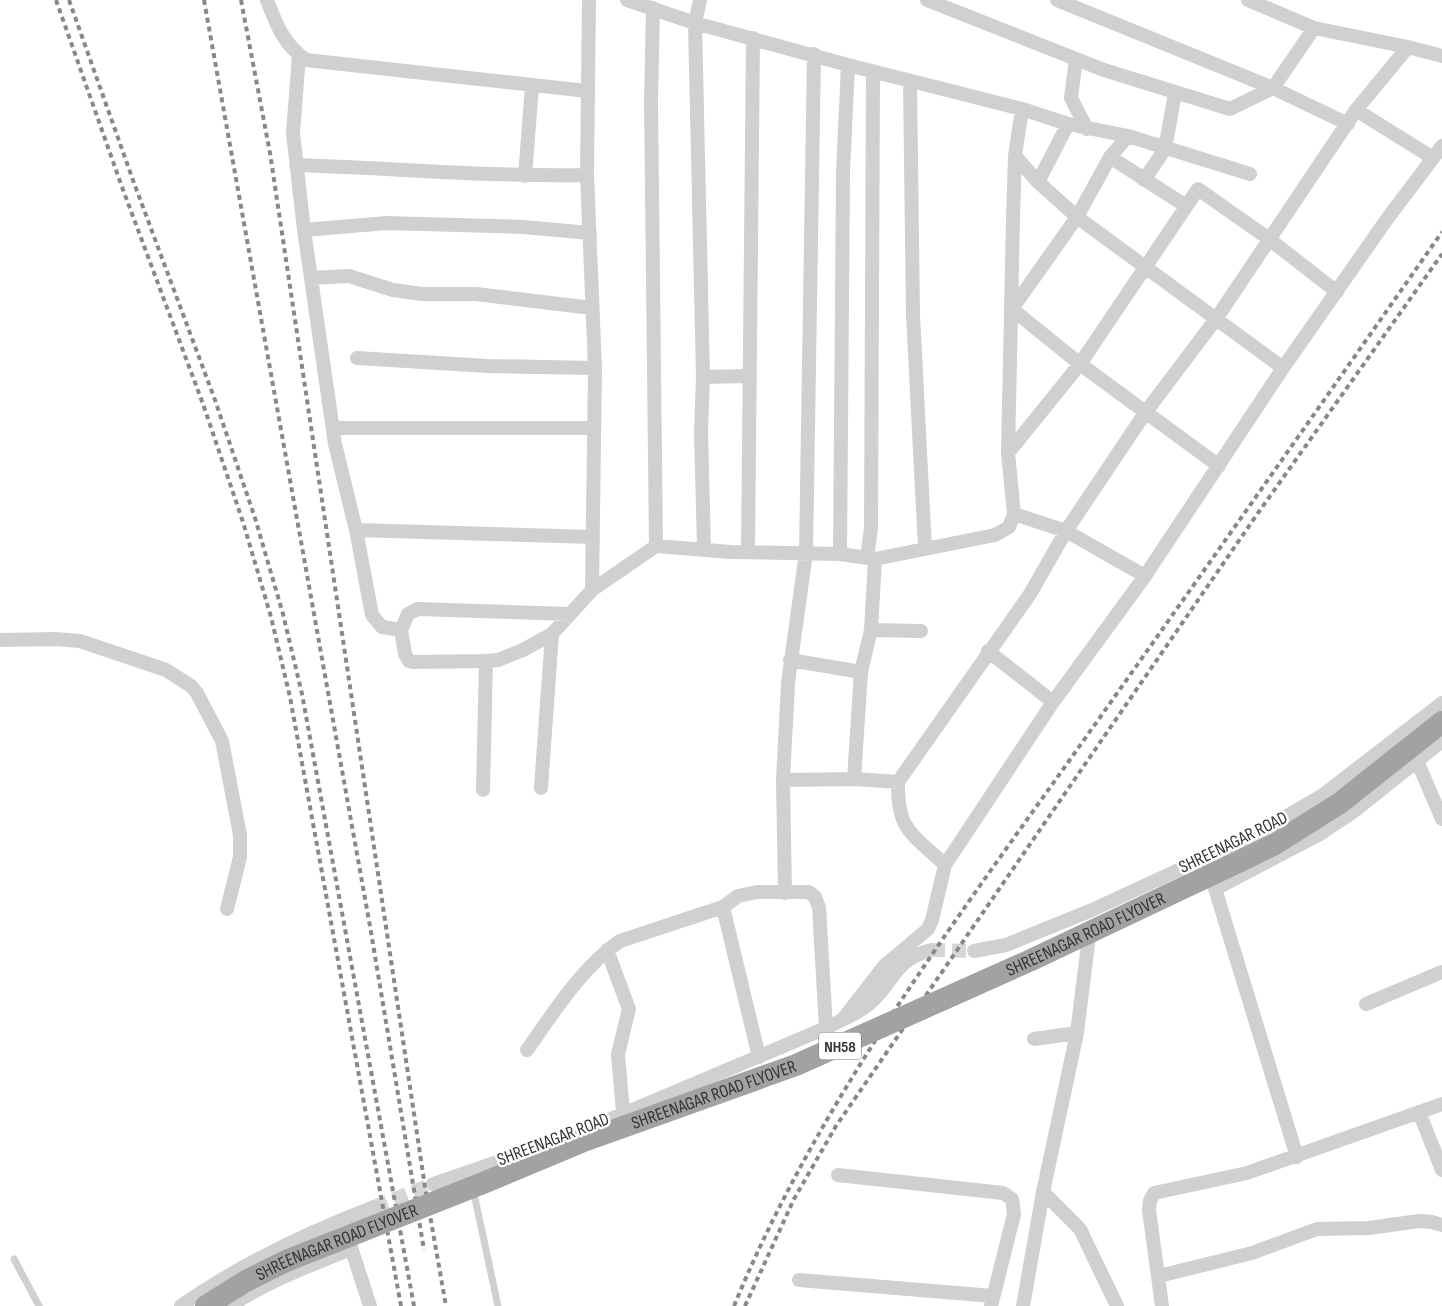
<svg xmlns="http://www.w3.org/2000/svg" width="1442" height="1306" font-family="'Sofia Sans Condensed',sans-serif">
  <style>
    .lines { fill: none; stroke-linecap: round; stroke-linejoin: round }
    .minor-tunnel { stroke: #d6d6d6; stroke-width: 14; stroke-dasharray: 14 7; stroke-linecap: butt }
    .service { stroke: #d0d0d0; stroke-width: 7 }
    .minor { stroke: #d0d0d0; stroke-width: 14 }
    .rail { stroke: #888; stroke-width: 4; stroke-dasharray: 5 4; stroke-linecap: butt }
    .trunk-bridge { stroke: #a2a2a2; stroke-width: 22 }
    .labels { text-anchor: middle; stroke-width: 5; stroke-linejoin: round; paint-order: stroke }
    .shield { fill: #fff; stroke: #707070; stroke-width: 1 }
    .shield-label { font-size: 16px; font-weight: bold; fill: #333 }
    .street-label { font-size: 18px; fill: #333; stroke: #fff }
  </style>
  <rect width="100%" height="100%" fill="#fff"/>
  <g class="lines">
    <path class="minor-tunnel" d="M931,950L974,951
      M374,1207L433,1184"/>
    <path class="service" d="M473,1189L498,1306
      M14,1259L39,1306"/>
    <path class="minor" d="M267,0C276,24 284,45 306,60L587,91
      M589,0L587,175L595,368L592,590
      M627,0L695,23L848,65L1022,109L1068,124L1128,136L1250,174
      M700,0L695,23L703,377
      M927,0L1104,70L1230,109L1273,88L1314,28
      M1057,0L1273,88L1348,124
      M1248,0L1314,28L1408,47L1442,56
      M653,8L651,101L656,546
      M299,55L293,133L304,230L335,444L356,530L372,615L382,627L401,630L405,654L409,661L413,662L486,661L498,660L523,650L552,634L592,590L656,546L731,552L840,554L875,559L995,535L1009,527L1014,514L1008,453L1013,218L1015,156L1022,109
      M1076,59L1071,98L1087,129
      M910,81L913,315L925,548
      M1356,110L1433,158
      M1068,124L1038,182L1077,217L1283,368
      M1128,136L1110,157L1077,217L1012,309L1080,364L1219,466
      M1015,156L1038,182
      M1110,157L1186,206
      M296,165C393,168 490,177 587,175
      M525,176L532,86
      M1144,180L1165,149L1175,93
      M304,230L387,223L523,227L590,233
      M311,278L349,276L393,290L422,294H476L592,308
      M357,358L488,366L595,368
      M333,428H593
      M1008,453L1080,364L1198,189L1269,239L1337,292
      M1014,514L1066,531L1145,576
      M356,530L593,537
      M704,549L701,432L703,377L750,376
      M748,552L753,38
      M840,554L843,173L848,65
      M867,558L871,528L873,72
      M401,630L408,614L418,609L570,614
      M871,630L921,631
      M0,640L55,639L80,641L166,670L191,686L197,693L222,741L240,835V857L227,909
      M988,651L1053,702
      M790,660L861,672
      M1417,761L1442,819
      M854,779L861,672L871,630L875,559
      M783,780L854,779L898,782
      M541,788L552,634
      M483,790L486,661
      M945,865C912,833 897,831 898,782L1030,594L1066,531L1145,413L1216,319L1356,110L1408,47
      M1209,869L1297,1157
      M1215,889L1320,834L1353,812L1442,741
      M785,893L783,780L788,683L806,553L814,54
      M723,907L759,1057
      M607,950L629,1009L618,1054L623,1112
      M974,951L1006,945L1092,910L1252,836L1323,795L1442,703
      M1366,1004L1442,972
      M843,1019L885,965L928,929L932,920L945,865L1053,702L1145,576L1283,368L1387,219L1442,146
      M1034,1039L1077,1033
      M527,1050C554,1012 581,968 620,941L723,907L738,896L757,892H809L815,897L819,907L826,1028
      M1419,1112L1442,1170
      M838,1175L1003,1193L1012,1199L1014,1214L991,1306
      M433,1184L559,1141L826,1028C841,1020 858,1014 870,1003C896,981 892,961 931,950
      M1043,1192L1080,1229L1117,1306
      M349,1241L370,1306
      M1159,1276L1252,1253L1317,1229L1369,1228L1419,1221L1432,1222L1442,1225
      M799,1280L993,1296
      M181,1306C241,1264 306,1233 374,1207
      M230,1306C268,1281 309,1266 351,1249
      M1023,1306L1043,1192L1077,1033L1090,928
      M1162,1306L1149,1210L1150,1201L1154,1193L1247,1173L1442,1104"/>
    <path class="rail" d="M56,0L122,187L203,404L243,522L271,617L290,697L401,1306
      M69,0L134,183L215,400L255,518L283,614L302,694L414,1306
      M204,0L371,932L424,1250
      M241,0L270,153L425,1187L446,1306
      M734,1306C815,1109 946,933 1069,761C1194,585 1318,409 1442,232
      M745,1306L794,1199L836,1126L1258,513L1442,254"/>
    <path class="trunk-bridge" id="s1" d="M206,1306L246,1281L286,1261L483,1183L581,1142L796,1065L1029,961L1238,862L1275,844L1340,803L1442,722"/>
  </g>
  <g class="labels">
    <rect class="shield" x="819" y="1032.5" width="42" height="27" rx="4"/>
    <g class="shield-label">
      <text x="840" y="1052">NH58</text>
    </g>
    <g class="street-label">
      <text transform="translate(1233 842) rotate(-26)" y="6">SHREENAGAR ROAD</text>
      <text dy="6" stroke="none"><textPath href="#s1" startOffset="956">SHREENAGAR ROAD FLYOVER</textPath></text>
      <text dy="6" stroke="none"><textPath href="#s1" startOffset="551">SHREENAGAR ROAD FLYOVER</textPath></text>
      <text transform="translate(553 1139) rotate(-21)" y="6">SHREENAGAR ROAD</text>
      <text dy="6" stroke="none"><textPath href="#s1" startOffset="146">SHREENAGAR ROAD FLYOVER</textPath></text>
    </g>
  </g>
</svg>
